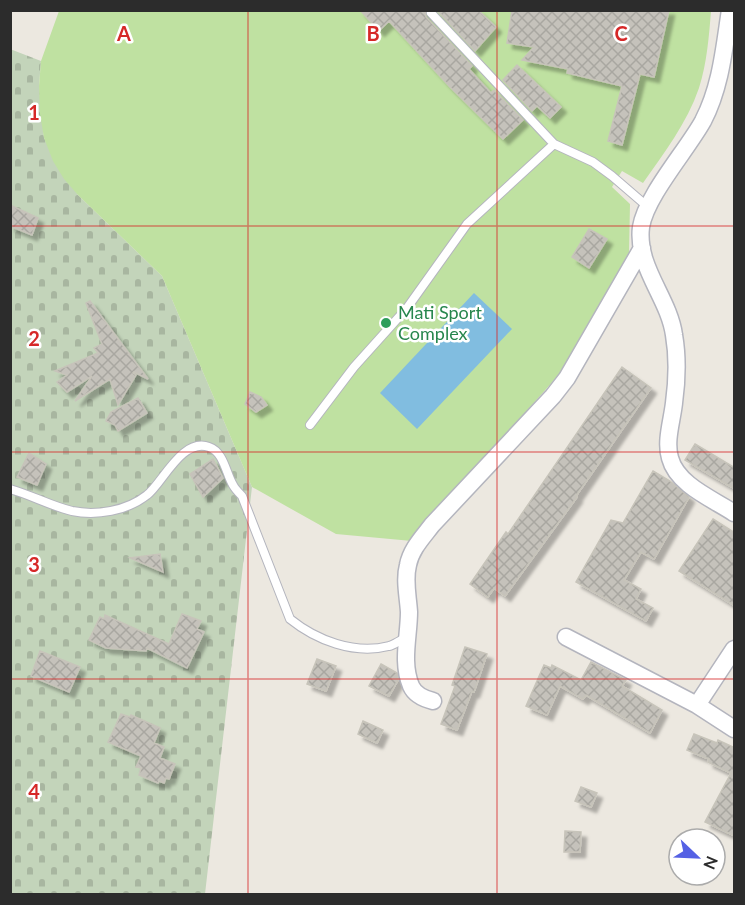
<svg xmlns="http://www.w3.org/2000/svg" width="745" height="905" font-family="Lato,sans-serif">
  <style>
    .cemetery { fill: url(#cemetery-stones) }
    .pitch { fill: #bfe1a1 }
    .water { fill: #81bde0 }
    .building { fill: url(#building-cross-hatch); stroke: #c7c4ba; stroke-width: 1.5; filter: url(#shadow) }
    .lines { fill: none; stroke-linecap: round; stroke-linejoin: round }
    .lane-casing { stroke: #b4b5be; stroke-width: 10 }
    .street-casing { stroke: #b4b5be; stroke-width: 19 }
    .lane { stroke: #fff; stroke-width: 8 }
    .street { stroke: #fff; stroke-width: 16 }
    .grid { fill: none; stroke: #d62828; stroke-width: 1.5; stroke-opacity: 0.55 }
    .leisure-dot { fill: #2e9e5b; stroke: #fff; stroke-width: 2 }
    .labels { text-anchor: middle; stroke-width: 5; stroke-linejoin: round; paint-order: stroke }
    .leisure-label { font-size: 18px; fill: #27864d; stroke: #fff; text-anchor: start }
    .grid-label { font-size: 20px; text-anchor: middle; font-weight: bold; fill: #d62828; stroke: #fff; stroke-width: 5; stroke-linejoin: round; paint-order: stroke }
  </style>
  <defs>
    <pattern id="cemetery-stones" width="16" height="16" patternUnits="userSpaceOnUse" patternTransform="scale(1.5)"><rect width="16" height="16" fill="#c3d4ba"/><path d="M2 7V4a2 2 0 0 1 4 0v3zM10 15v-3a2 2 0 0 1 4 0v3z" fill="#a8b6a0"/></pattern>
    <pattern id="building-cross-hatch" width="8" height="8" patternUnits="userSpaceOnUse" patternTransform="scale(1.5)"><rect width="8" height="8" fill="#c5c2bb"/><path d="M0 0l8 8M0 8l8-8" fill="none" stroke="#a9a7a1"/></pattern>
    <filter id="shadow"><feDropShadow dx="5.5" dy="5.5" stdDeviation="1.5" flood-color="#0004"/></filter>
  </defs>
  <rect width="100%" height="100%" fill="#ece8e0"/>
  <path class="cemetery" d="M10,49L41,61L39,86L44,138L78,195L162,276L252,487L205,894H11Z"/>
  <path class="pitch" d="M59,11H711C709,36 707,63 699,88C687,123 664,153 643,183L622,171L612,187L630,204L629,254L562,371L412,541L336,534L252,487L162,276L78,195L64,179L53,161L44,138L40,114L39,86L41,61Z"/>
  <path class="water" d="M474,293L512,329L417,429L380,393Z"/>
  <path class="building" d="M360,10H425L426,17L472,66L469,69L491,93L494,90L523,120L503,139L450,87L389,21L379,31Z
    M437,10H478L496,27L475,51Z
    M512,10H669L654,77L640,74L622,145L608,141L622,86L567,73L568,69L522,60L534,47L507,43Z
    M517,65L561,107L550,118L537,106L532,111L503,80Z
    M10,205L38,218L32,235L10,226Z
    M589,229L607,239L589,268L572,257Z
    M90,301L148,379L134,372L133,373L136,375L118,405L110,379L75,401L92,376L67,392L57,382L67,375L55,371L98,353L94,348L102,344L86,303Z
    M622,367L651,388L576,496L577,497L505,596L494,588L488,597L470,584L506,532L508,534Z
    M250,392L261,397L267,405L256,412L245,404Z
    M138,398L147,413L118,431L115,425L106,421L111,412Z
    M695,444L735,468V489L685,460Z
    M29,453L46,464L37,485L17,477Z
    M213,459L223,478L203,497L190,474Z
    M653,471L670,481L689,497L654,559L641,552L624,580L641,589L636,599L653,608L646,621L576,582L611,520L623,523Z
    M713,519L735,533V606L679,571Z
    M160,554L163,572L130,558Z
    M182,614L201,621L197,629L204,632L187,668L147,648L146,651L106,648L89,640L100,617L104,619L105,615L169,644Z
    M465,647L487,654L474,692L472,691L457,730L441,724L455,686L452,685Z
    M40,651L80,667L69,692L31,676Z
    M317,659L336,666L326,691L307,684Z
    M591,662L626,680L622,686L662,710L650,733L586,695L583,699L560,686L547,715L526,706L544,665L551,668L552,665L581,680Z
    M381,664L397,673L398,680L389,696L369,686Z
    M121,714L130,717L131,715L160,728L154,743L164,747L160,758L175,764L169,779L166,778L164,783L159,781L158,783L139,775L141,768L136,767L141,756L108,742Z
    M363,721L383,730L377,743L358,734Z
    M694,734L717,743L718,740L735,748V836L705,822L731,773L708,762L709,759L687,750Z
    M581,787L597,793L591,807L575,801Z
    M565,831L581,832L580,852H564Z"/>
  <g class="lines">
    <defs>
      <path id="lane" d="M431,13L554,144L593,162L612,176L648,207
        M310,425L354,367L407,308L467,224L554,144
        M10,489C31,495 51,506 72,511C96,516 127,511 147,495C162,484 182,437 209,447C224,452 226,474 233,485C235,489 239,493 242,496L290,619C316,640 354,655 389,646C394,645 400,640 406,638"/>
      <path id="street" d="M730,10C724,49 721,86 703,121C687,150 646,196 641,227C636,267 669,298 674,335C678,358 677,381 674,403C672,421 665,441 670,458C677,485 713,499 734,513
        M566,637L697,705L734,729
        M433,701C425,699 415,695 411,686C401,662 409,636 409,612C408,596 404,580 408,565C411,549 423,537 432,525L553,396L567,378L642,248
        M697,705L734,649"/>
    </defs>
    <use href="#lane" class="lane-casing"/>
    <use href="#street" class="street-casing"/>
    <use href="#lane" class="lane"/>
    <use href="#street" class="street"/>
  </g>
  <path class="grid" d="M248,10V894M497,10V894M10,226H734M10,452H734M10,679H734"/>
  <circle class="leisure-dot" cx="386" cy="323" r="6"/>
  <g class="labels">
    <g class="leisure-label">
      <text x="398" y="319">Mati Sport<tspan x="398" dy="21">Complex</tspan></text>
    </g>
  </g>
  <g class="grid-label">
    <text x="124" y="41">A</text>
    <text x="373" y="41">B</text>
    <text x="621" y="41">C</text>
    <text x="34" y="120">1</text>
    <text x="34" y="346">2</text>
    <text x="34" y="572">3</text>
    <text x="34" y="799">4</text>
  </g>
  <rect width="745" height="905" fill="none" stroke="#2c2c2c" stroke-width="24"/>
  <g transform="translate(697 857) rotate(113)"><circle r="28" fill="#ffffff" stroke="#ababab" stroke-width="1.5"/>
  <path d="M0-4.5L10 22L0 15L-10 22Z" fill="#5561e4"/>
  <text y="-9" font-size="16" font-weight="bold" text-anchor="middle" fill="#2c2c2c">N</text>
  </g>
</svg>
